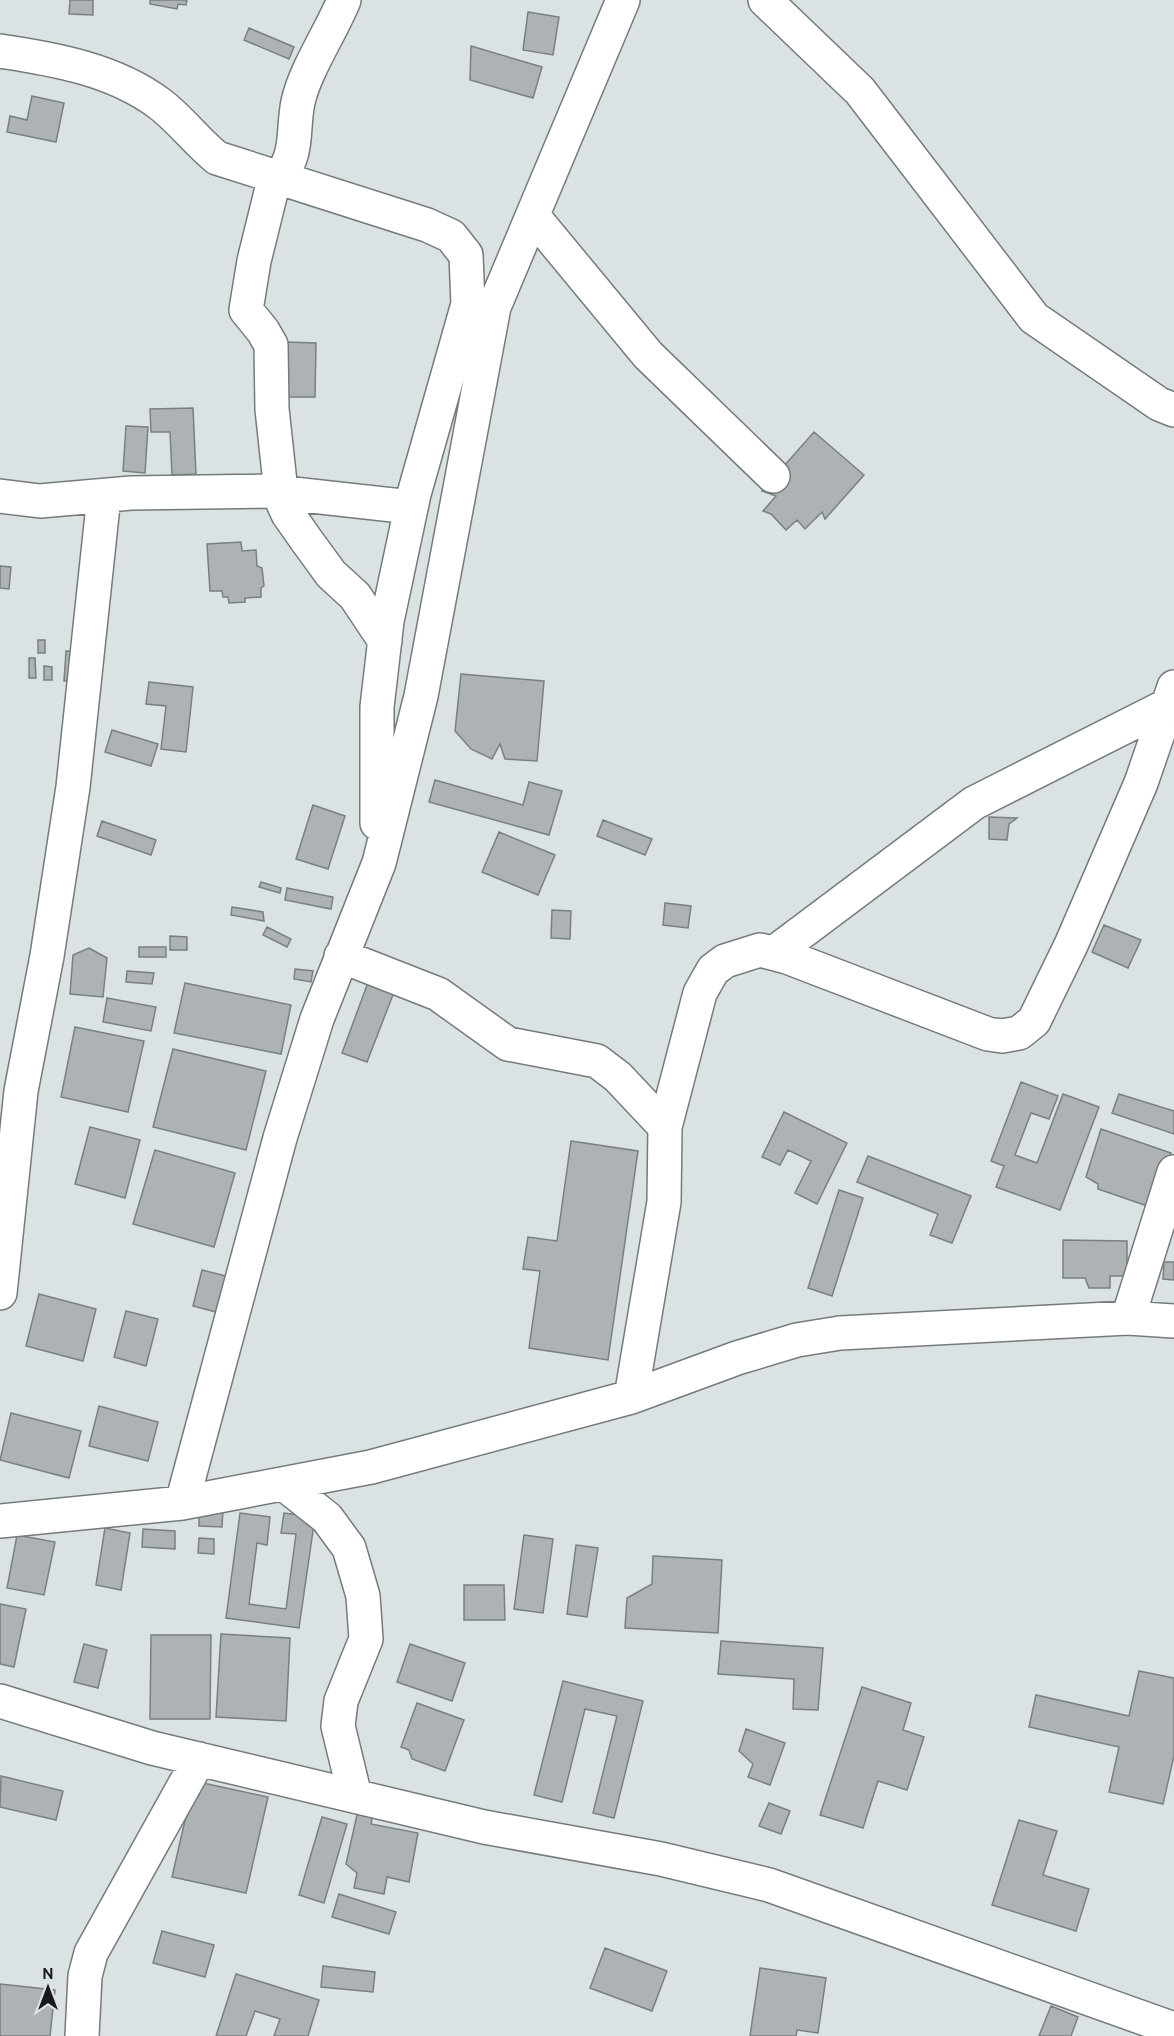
<svg xmlns="http://www.w3.org/2000/svg" width="1174" height="2036" font-family="Cabin,sans-serif">
  <style>
    .building { fill: #adb3b5; stroke: #7a8081; stroke-width: 1.5 }
    .lines { fill: none; stroke-linecap: round; stroke-linejoin: round }
    .street-casing { stroke: #757b7c; stroke-width: 36 }
    .street { stroke: #fff; stroke-width: 33 }
  </style>
  <rect width="100%" height="100%" fill="#dbe2e3"/>
  <path class="building" d="M70,0H93V15L69,14Z
    M150,0H187L186,5L178,4L177,9L150,4Z
    M528,12L559,17L553,55L523,50Z
    M249,28L294,47L289,59L244,40Z
    M471,46L542,67L533,98L470,80Z
    M32,96L64,103L56,142L7,132L10,116L27,120Z
    M286,342L316,343L315,397H286Z
    M193,408L196,474L172,475L170,432H151L150,409Z
    M126,426L148,427L145,473L123,471Z
    M814,432L864,475L825,519L822,512L805,529L797,520L786,530L771,514L763,511L776,496L762,491Z
    M241,542L242,551L256,550L257,566L262,568L264,586L261,588V597L245,598V602L229,603L228,597H223L222,591H210L207,544Z
    M0,566L11,567L9,589L0,588Z
    M38,640H45V653H38Z
    M66,651L75,652L73,681H64Z
    M29,658H35L36,678H29Z
    M44,666L52,667V680H44Z
    M461,674L544,681L537,761L505,759L500,744L492,759L471,749L455,731Z
    M149,682L193,687L186,752L161,749L166,706L146,704Z
    M112,730L158,744L151,766L105,752Z
    M435,780L523,805L529,782L562,791L549,835L429,802Z
    M313,805L345,816L328,869L296,859Z
    M989,817L1017,818L1009,824L1007,840L989,839Z
    M603,820L652,839L645,855L597,836Z
    M102,821L156,840L151,855L97,836Z
    M499,832L555,855L538,895L482,872Z
    M261,882L281,888L280,893L259,887Z
    M287,888L333,897L331,909L285,900Z
    M665,903L691,906L688,928L663,925Z
    M232,907L263,912L264,921L231,915Z
    M552,910L571,911L570,939L551,938Z
    M1104,925L1141,940L1128,968L1092,952Z
    M267,927L291,939L287,947L263,935Z
    M170,936L187,937V950H170Z
    M139,947H166V957H139Z
    M89,948L107,958L103,997L70,994L73,955Z
    M295,969L313,971L311,982L294,979Z
    M127,971L154,973L152,984L126,982Z
    M370,977L396,987L367,1062L342,1053Z
    M185,983L291,1005L281,1054L174,1033Z
    M107,998L156,1007L151,1031L103,1022Z
    M75,1027L144,1041L128,1112L61,1097Z
    M173,1049L266,1071L246,1150L153,1127Z
    M1021,1082L1058,1096L1049,1119L1031,1113L1015,1155L1037,1163L1063,1094L1099,1107L1060,1210L996,1187L1004,1166L991,1161Z
    M1119,1094L1174,1111V1134L1112,1113Z
    M784,1112L847,1143L817,1204L795,1193L811,1161L788,1150L780,1165L762,1157Z
    M90,1127L140,1140L125,1198L75,1184Z
    M1101,1129L1171,1153L1153,1208L1098,1189V1184L1086,1177Z
    M571,1141L638,1151L608,1360L529,1348L540,1271L523,1269L528,1237L557,1241Z
    M155,1150L235,1173L214,1247L133,1224Z
    M868,1156L971,1196L952,1243L930,1235L938,1214L857,1182Z
    M839,1190L863,1198L832,1296L808,1288Z
    M1063,1240L1127,1241V1276H1110V1288H1089L1085,1278H1063Z
    M1164,1262H1174V1280L1163,1279Z
    M202,1270L226,1276L216,1312L193,1306Z
    M39,1294L96,1309L83,1361L26,1346Z
    M126,1311L158,1319L146,1366L114,1357Z
    M99,1406L158,1422L148,1461L89,1446Z
    M11,1413L81,1431L69,1478L0,1460Z
    M199,1509L223,1510L222,1527L199,1526Z
    M240,1513L270,1517L267,1545L257,1543L249,1604L286,1609L296,1534L281,1533L284,1513L315,1517L299,1628L226,1618Z
    M105,1528L130,1533L121,1590L96,1585Z
    M143,1529L175,1531V1549L142,1547Z
    M17,1535L55,1542L44,1595L7,1588Z
    M524,1535L553,1539L543,1613L514,1609Z
    M199,1538L214,1539V1554L198,1553Z
    M576,1545L598,1548L587,1617L567,1614Z
    M653,1556L722,1560L718,1633L625,1628L627,1598L652,1584Z
    M464,1585H504L505,1620H464Z
    M0,1604L26,1609L14,1667L0,1664Z
    M221,1634L290,1638L286,1721L216,1717Z
    M151,1635H211L210,1719H150Z
    M721,1641L823,1648L818,1710L793,1709L794,1679L718,1674Z
    M84,1644L107,1650L98,1688L74,1682Z
    M410,1644L465,1663L452,1701L397,1682Z
    M1139,1671L1174,1678V1756L1163,1804L1109,1792L1119,1747L1029,1727L1036,1695L1129,1716Z
    M563,1681L643,1701L614,1818L593,1813L617,1716L585,1709L562,1802L534,1795Z
    M862,1687L911,1703L903,1730L924,1737L907,1790L878,1781L863,1828L820,1815Z
    M417,1703L464,1720L445,1771L412,1759L409,1750L401,1747Z
    M746,1729L785,1743L770,1785L748,1777L753,1764L739,1751Z
    M1,1776L63,1791L56,1820L0,1807Z
    M194,1781L268,1797L246,1893L172,1877Z
    M361,1797L376,1800L371,1824L418,1833L409,1882L387,1877L384,1894L354,1888L357,1873L346,1864Z
    M769,1803L790,1811L781,1834L759,1826Z
    M322,1817L347,1824L324,1903L299,1895Z
    M1019,1820L1057,1831L1043,1875L1089,1889L1076,1931L992,1905Z
    M339,1894L396,1912L389,1934L332,1917Z
    M162,1931L214,1945L205,1977L153,1963Z
    M605,1948L667,1971L652,2011L590,1988Z
    M323,1966L375,1972L373,1992L321,1987Z
    M760,1968L826,1978L818,2033L797,2030L796,2036H750Z
    M236,1974L319,2000L308,2036H274L280,2019L255,2011L246,2036H216Z
    M0,1984L55,1990L50,2036H0Z
    M1051,2006L1078,2017L1071,2036H1039Z"/>
  <g class="lines">
    <defs>
      <path id="street" d="M765,0L860,91L1034,318L1159,404L1174,410
        M0,51C55,59 115,70 160,104C181,120 197,142 217,158L427,225L451,236L466,255L468,304L414,494L387,621L377,707V823
        M275,176L254,261L246,310L263,331L271,345L272,409L281,492
        M280,178C299,150 292,132 298,102C305,70 331,32 344,0
        M533,216L648,355L773,476
        M278,492L288,514L307,541L331,574L355,596L385,641
        M0,496L40,501L131,493L266,491L411,507
        M774,953L974,803L1174,702
        M341,956L438,994L508,1044L597,1061L618,1077L665,1127
        M0,1293L21,1091L47,956L73,787L104,496
        M1128,1318L1174,1172
        M631,1397L664,1202L665,1127L700,993L713,970L725,961L760,950L787,957L988,1034L1002,1036L1019,1033L1034,1021L1071,945L1141,783L1174,687
        M284,1484L327,1518L349,1548L363,1596L366,1639L341,1701L338,1726L355,1796
        M182,1503L280,1138L317,1019L379,863L421,696L494,307L623,0
        M0,1521L182,1503L371,1467L631,1397L737,1358L797,1340L840,1333L1128,1318L1174,1321
        M0,1701L152,1748L484,1827L661,1859L769,1885L1174,2029
        M82,2036L85,1976L91,1953L199,1759"/>
    </defs>
    <use href="#street" class="street-casing"/>
    <use href="#street" class="street"/>
  </g>
  <g transform="translate(48 1988)" stroke="#dbe2e3" stroke-width="4.5" paint-order="stroke">
  <path d="M0-4.5L10 22L0 15L-10 22Z" fill="#161819"/>
  <text y="-9" font-size="16" font-weight="bold" text-anchor="middle" fill="#161819">N</text>
  </g>
</svg>
